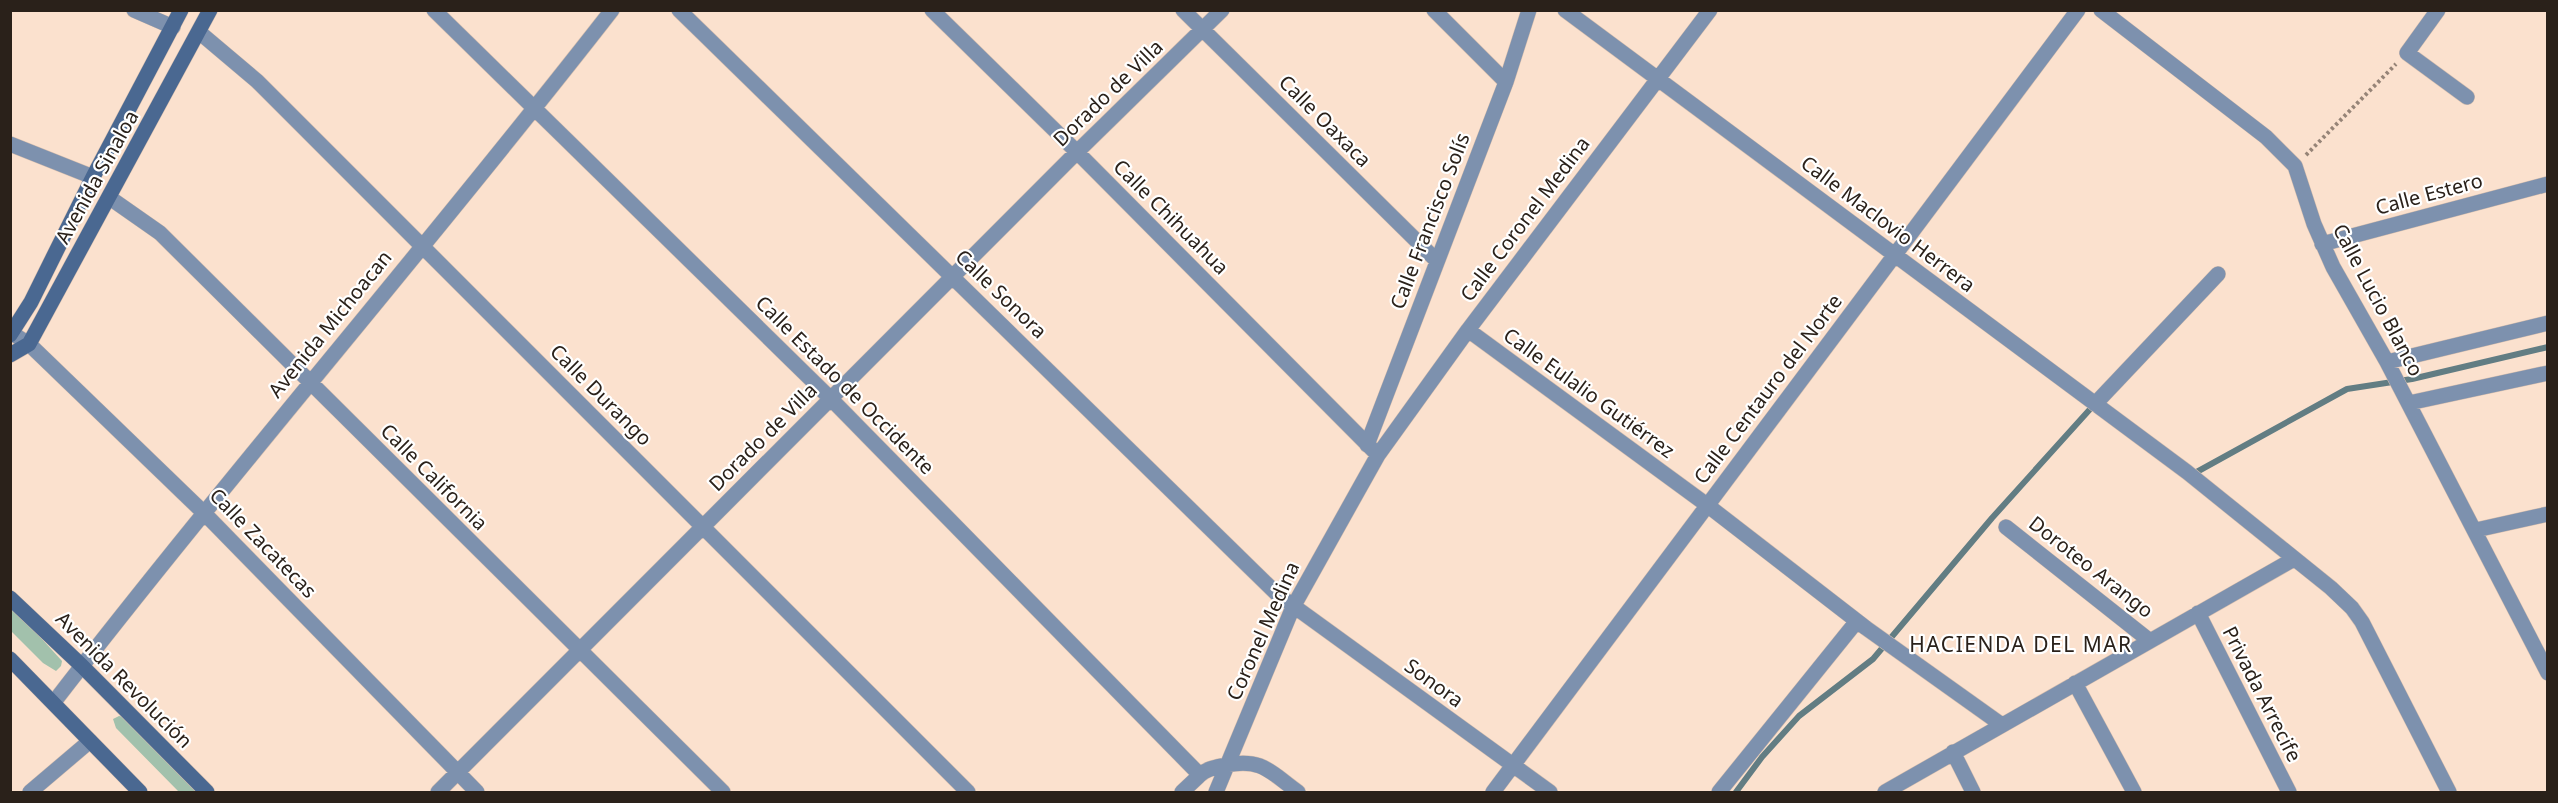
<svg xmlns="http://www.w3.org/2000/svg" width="2558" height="803" font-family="'Noto Sans',sans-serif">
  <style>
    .green { fill: #a2c1ac }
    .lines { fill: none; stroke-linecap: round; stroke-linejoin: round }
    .stream { stroke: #627d83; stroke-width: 6 }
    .street-casing { stroke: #d5beae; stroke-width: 16 }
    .secondary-casing { stroke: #d5beae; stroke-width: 16 }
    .path { stroke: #968477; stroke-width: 4; stroke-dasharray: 3 3; stroke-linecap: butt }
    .street { stroke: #7d91ae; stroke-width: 15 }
    .secondary { stroke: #4a6891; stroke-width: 15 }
    .labels { text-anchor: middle; stroke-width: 4.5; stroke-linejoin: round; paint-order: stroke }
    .street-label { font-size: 20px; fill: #2a211a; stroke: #fff }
    .neighbourhood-label { font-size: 21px; letter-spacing: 1.5px; fill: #2a211a; stroke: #fff }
  </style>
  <rect width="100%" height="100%" fill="#fbe1ce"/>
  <path class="green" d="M10,604L62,661L61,666L56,671L43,663L11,631Z
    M119,716L124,717L197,792H179L116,728L113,719Z"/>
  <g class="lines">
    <path class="stream" d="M2193,474L2347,389L2412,379L2548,347
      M1736,792L1762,757L1799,716L1873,659L1992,518L2092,407L2096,409"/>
    <defs>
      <path id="street" d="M134,10L173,27
        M434,10L831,399L1200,775C1207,768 1217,767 1226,765C1263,758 1270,772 1298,792
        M679,10L1277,594L1550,792
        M932,10L1077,152L1378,455
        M1183,10L1437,261
        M1434,10L1506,82
        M1565,10L2187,472L2331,588L2352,608L2362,622L2449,792
        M2101,10L2266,137L2295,166L2314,224L2333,267L2387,362L2548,673
        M2438,10L2407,53L2467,97
        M199,32L257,81L968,792
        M10,144L93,177
        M110,198L160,233L723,792
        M2322,244L2548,184
        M1468,330L1707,505L1866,628L2002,725
        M10,332L29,344L204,513L477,792
        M2387,362L2548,323
        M2409,403L2548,373
        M2095,404L2218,274
        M1367,445L1506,82L1529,10
        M2006,527L2150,641
        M2476,530L2548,514
        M2198,613L2289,792
        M2075,683L2134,792
        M54,702C235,468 430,244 612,10
        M1953,752L1973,792
        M30,792L90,741
        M438,792L1077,152L1222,10
        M1182,792L1200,775
        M1216,792L1293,607L1378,455L1468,330L1710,10
        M1493,792L2078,10
        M1719,792L1857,621
        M1885,792L2294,559"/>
      <path id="secondary" d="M10,335L31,302L93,177L181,10
        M10,355L29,344L210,10
        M10,598L82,666L207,792
        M10,659L140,792"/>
    </defs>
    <use href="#street" class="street-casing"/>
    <use href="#secondary" class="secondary-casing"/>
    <path class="path" d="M2306,155L2396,64"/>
    <use href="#street" class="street"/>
    <use href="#secondary" class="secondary"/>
  </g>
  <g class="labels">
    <g class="street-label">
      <text transform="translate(1108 93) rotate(-44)" y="7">Dorado de Villa</text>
      <text transform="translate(1325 121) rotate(45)" y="7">Calle Oaxaca</text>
      <text transform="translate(97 177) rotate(-61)" y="7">Avenida Sinaloa</text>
      <text transform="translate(2429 194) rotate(-15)" y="7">Calle Estero</text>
      <text transform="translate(1171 217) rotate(45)" y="7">Calle Chihuahua</text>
      <text transform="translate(1525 219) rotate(-53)" y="7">Calle Coronel Medina</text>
      <text transform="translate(1430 221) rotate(-69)" y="7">Calle Francisco Solís</text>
      <text transform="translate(1888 224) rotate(37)" y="7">Calle Maclovio Herrera</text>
      <text transform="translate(1001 294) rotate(44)" y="7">Calle Sonora</text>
      <text transform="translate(2378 300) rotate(62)" y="7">Calle Lucio Blanco</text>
      <text transform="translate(330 324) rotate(-51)" y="7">Avenida Michoacan</text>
      <text transform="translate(845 385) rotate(45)" y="7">Calle Estado de Occidente</text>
      <text transform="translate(1768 389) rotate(-53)" y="7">Calle Centauro del Norte</text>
      <text transform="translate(1589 393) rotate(36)" y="7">Calle Eulalio Gutiérrez</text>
      <text transform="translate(601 395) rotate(45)" y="7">Calle Durango</text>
      <text transform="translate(763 437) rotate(-45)" y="7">Dorado de Villa</text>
      <text transform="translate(434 477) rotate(45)" y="7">Calle California</text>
      <text transform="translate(263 543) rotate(46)" y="7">Calle Zacatecas</text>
      <text transform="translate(2091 567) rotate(38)" y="7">Doroteo Arango</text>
      <text transform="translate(1263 631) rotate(-66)" y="7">Coronel Medina</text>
      <text transform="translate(124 680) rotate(45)" y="7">Avenida Revolución</text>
      <text transform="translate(1434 683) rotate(36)" y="7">Sonora</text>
      <text transform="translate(2262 694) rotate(63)" y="7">Privada Arrecife</text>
    </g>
    <g class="neighbourhood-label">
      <text x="2021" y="652">HACIENDA DEL MAR</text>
    </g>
  </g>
  <rect width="2558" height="803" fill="none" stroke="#2a211a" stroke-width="24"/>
</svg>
